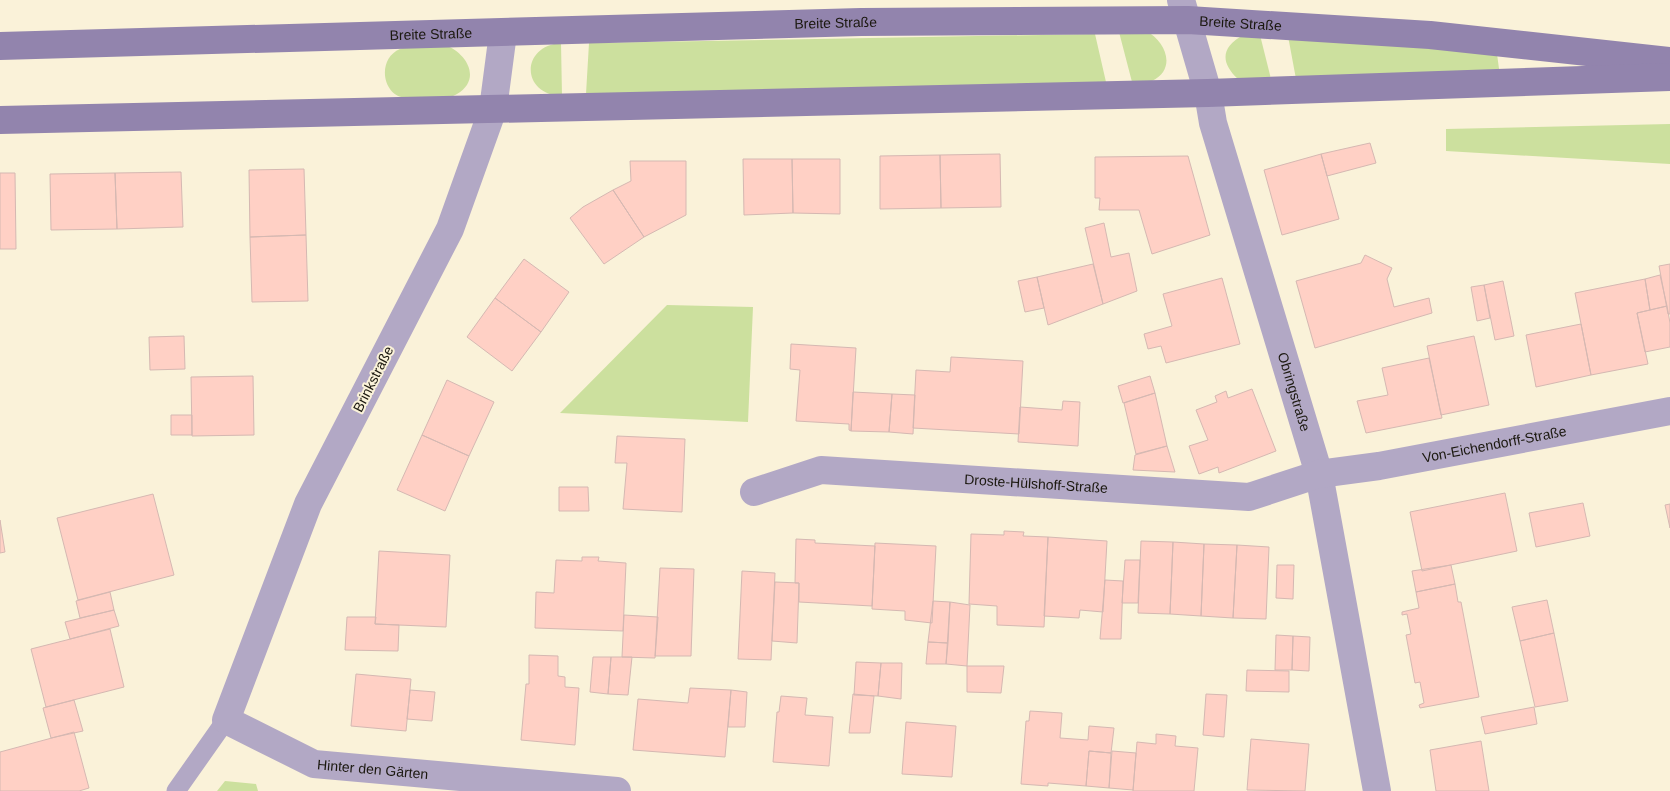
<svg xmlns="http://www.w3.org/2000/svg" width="1670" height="791" font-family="Helvetica,sans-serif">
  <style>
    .green { fill: #cce09e }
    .building { fill: #ffd0c5; stroke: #d5b8b2 }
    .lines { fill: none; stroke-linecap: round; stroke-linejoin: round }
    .lane { stroke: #b2a8c5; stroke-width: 19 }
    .street { stroke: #b2a8c5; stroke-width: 28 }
    .secondary { stroke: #9284ad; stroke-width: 28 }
    .labels { text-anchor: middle; stroke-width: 4; stroke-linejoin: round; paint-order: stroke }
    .street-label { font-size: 14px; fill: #1b180f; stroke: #faf2d9 }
  </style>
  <rect width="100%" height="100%" fill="#faf2d9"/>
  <path class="green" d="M1146,31C1166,41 1177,69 1152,81C1147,83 1138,82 1132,82L1119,32Z
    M1095,34L1106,82L586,94L589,43Z
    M1244,35H1260L1271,79H1238C1220,63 1221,46 1244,35Z
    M1288,36L1497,54L1500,76L1296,79Z
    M561,43L562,96C521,95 520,46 561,43Z
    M445,45C467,53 482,79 457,94C445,102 423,98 408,98C382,98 376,59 400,49C410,45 434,46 445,45Z
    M1670,124V164L1446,151V129Z
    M667,305L753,307L748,422L560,413Z
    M225,781L256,784L258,791H217Z"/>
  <path class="building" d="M1370,143L1376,163L1327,176L1321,154Z
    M1000,154L1001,207L941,208L940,155Z
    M1321,154L1339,219L1282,235L1264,170Z
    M940,155L941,208L880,209V156Z
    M1188,156L1210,235L1152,254L1139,210H1099L1100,198H1095V157Z
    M743,159H792L793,213L744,215Z
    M792,159H840V214L793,213Z
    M630,161H686V215L644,237L613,190L631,181Z
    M304,169L306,235L250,237L249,170Z
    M181,172L183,227L117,229L115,173Z
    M0,173H15L16,249H0Z
    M115,173L117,229L51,230L50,174Z
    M613,190L644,237L604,264L570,218L583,207Z
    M1104,223L1111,257L1129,253L1137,291L1103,304L1085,228Z
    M306,235L308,301L252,302L250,237Z
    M1365,255L1392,268L1387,279L1394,307L1429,298L1432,313L1315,348L1296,281L1361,263Z
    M524,259L569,292L541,332L495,298Z
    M1093,264L1103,304L1048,325L1037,277Z
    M1670,264V314H1668L1659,266Z
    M1660,275L1667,306L1650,310L1645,279Z
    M1037,277L1044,308L1025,312L1018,281Z
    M1222,278L1240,344L1166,363L1161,346L1148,349L1144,334L1172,326L1163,294Z
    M1645,279L1650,310L1637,313L1648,364L1591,375L1575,293Z
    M1503,281L1514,336L1495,340L1484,285Z
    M1484,285L1490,318L1477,321L1471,287Z
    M495,298L541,332L512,371L467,337Z
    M1667,306L1670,323V347L1645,352L1637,313Z
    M1581,324L1591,375L1536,387L1526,335Z
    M184,336L185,369L150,370L149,337Z
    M1474,336L1489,405L1441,415L1427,346Z
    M791,344L856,348L851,431L849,430V424L796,421L800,370L790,369Z
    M951,357L1023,361L1019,434L913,428L916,370L950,372Z
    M1429,358L1442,418L1366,433L1357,401L1388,395L1382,368Z
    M253,376L254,435L192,436L191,377Z
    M1150,376L1155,393L1123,403L1118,386Z
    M447,380L494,402L469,456L422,435Z
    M1252,389L1276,451L1219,473L1218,467L1199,474L1189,446L1208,440L1196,410L1217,402L1215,396L1226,391L1228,398Z
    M853,392L892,394L889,432L851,431Z
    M1155,393L1167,446L1136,454L1124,403Z
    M892,394L915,395L913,434L889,432Z
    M1063,401L1080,402L1078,446L1018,442L1020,407L1062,410Z
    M171,415H192V435H171Z
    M422,435L469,456L445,511L397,490Z
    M617,436L685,439L682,512L623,509L627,463H615Z
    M1167,446L1175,472L1133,470L1135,455Z
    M559,487H588L589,511H559Z
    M1505,493L1517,551L1422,571L1410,512Z
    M153,494L174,575L78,600L57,518Z
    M1583,503L1590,536L1536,547L1529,513Z
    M1670,504V528L1665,505Z
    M0,520L5,552L0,553Z
    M1004,531L1024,532L1023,536L1048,537L1044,627L997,625V606L969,604L971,534L1004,535Z
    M1048,537L1107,541L1103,612L1080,610L1079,618L1044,616Z
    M796,539L815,540V543L875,546L872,606L799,602V583H795Z
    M1141,541L1173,542L1170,614L1138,613Z
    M1173,542L1204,544L1201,616L1170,614Z
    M875,543L936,546L932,623L905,620V611L872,609Z
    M1204,544L1237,545L1233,618L1201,616Z
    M1237,545L1269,547L1266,619L1233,618Z
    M379,551L450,555L446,627L375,624Z
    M582,557H599L598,561L626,563L623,631L535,628L536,592L554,593L556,560L582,561Z
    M1125,560H1140L1138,603H1122Z
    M1277,565H1294L1293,599L1276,598Z
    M1451,565L1455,584L1416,592L1412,571Z
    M660,568L694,569L691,656H655Z
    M742,571L775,573L771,660L738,659Z
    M1105,580L1123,581L1121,639H1100Z
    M775,582L799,583L797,643L772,641Z
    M1455,584L1458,602H1461L1479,697L1420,708L1419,705L1424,703L1420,682L1415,683L1406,635L1411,634L1407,614L1402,615V612L1419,608L1416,592Z
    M110,592L114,610L80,618L76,601Z
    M1547,600L1554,633L1520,641L1512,607Z
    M933,601L950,602L948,643L928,642Z
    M950,602L970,605L967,666L946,664Z
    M114,610L119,626L70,639L65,622Z
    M624,615L658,617L655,658L622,657Z
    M347,617H376L375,624L399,625L398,651L345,650Z
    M110,629L124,687L46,707L31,649Z
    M1554,633L1568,701L1535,707L1520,641Z
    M1276,635L1293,636L1292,670H1275Z
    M1293,636L1310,637L1309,671L1292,670Z
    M928,642L948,643L946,664H926Z
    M529,655L558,656V676L565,677V687L579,688L575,745L521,740L526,684H529Z
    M593,657H611L608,694L590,692Z
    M611,657H632L628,695L608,694Z
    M856,662L881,663L878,696L854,695Z
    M881,663H902L901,699L878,696Z
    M967,666H1004L1001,693L967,692Z
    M1247,670L1289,671V692L1246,691Z
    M356,674L411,679L406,731L351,726Z
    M690,688L731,690L725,757L633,750L638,699L688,703Z
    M410,690L435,692L432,721L407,719Z
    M731,690L747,692L745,727H728Z
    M853,694L874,696L870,733H849Z
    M1206,694L1227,695L1224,737L1203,735Z
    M781,696L807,698L805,715L833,717L829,766L773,762L777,712H779Z
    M74,700L83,731L51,738L43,708Z
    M1534,707L1537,724L1485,734L1481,717Z
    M1030,711L1062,713L1060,738L1088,740L1089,726L1114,728L1111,753L1089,751L1086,786L1048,783V786L1021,784L1026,721H1029Z
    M906,722L956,726L952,777L902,774Z
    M74,732L89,788L79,791H0V752Z
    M1156,734L1176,736L1175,746L1198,748L1194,791H1133L1137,742L1156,744Z
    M1251,739L1309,744L1305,791L1247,790Z
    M1481,741L1489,791H1436L1430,750Z
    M1089,751L1111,753L1109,788L1086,786Z
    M1112,751L1136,753L1133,790L1109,788Z"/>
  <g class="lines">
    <path class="lane" d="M176,791L226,720"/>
    <g class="street">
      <path id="s1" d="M1181,0L1208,93L1213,123L1319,474L1377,791"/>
      <path id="s2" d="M503,33L493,109L450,229L308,504L226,720L314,764L617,791"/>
      <path id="s3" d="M754,492L821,470L1249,497L1319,474L1379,466L1670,411"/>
    </g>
    <g class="secondary">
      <path id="s4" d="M0,46L861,22L1188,20L1430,35L1670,61"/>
      <path d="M0,120L1208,93L1670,77"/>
    </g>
  </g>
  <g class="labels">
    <g class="street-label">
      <text dy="5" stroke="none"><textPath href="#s4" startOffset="836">Breite Straße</textPath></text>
      <text dy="5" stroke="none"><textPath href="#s4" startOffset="1241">Breite Straße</textPath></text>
      <text dy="5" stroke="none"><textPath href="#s4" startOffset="431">Breite Straße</textPath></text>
      <text transform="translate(373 379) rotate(-63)" y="5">Brinkstraße</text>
      <text dy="5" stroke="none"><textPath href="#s1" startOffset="408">Obringstraße</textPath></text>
      <text dy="5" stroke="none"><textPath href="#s3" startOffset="751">Von-Eichendorff-Straße</textPath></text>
      <text dy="5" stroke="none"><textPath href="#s3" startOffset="286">Droste-Hülshoff-Straße</textPath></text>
      <text dy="5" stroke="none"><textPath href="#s2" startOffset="902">Hinter den Gärten</textPath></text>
    </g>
  </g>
</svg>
